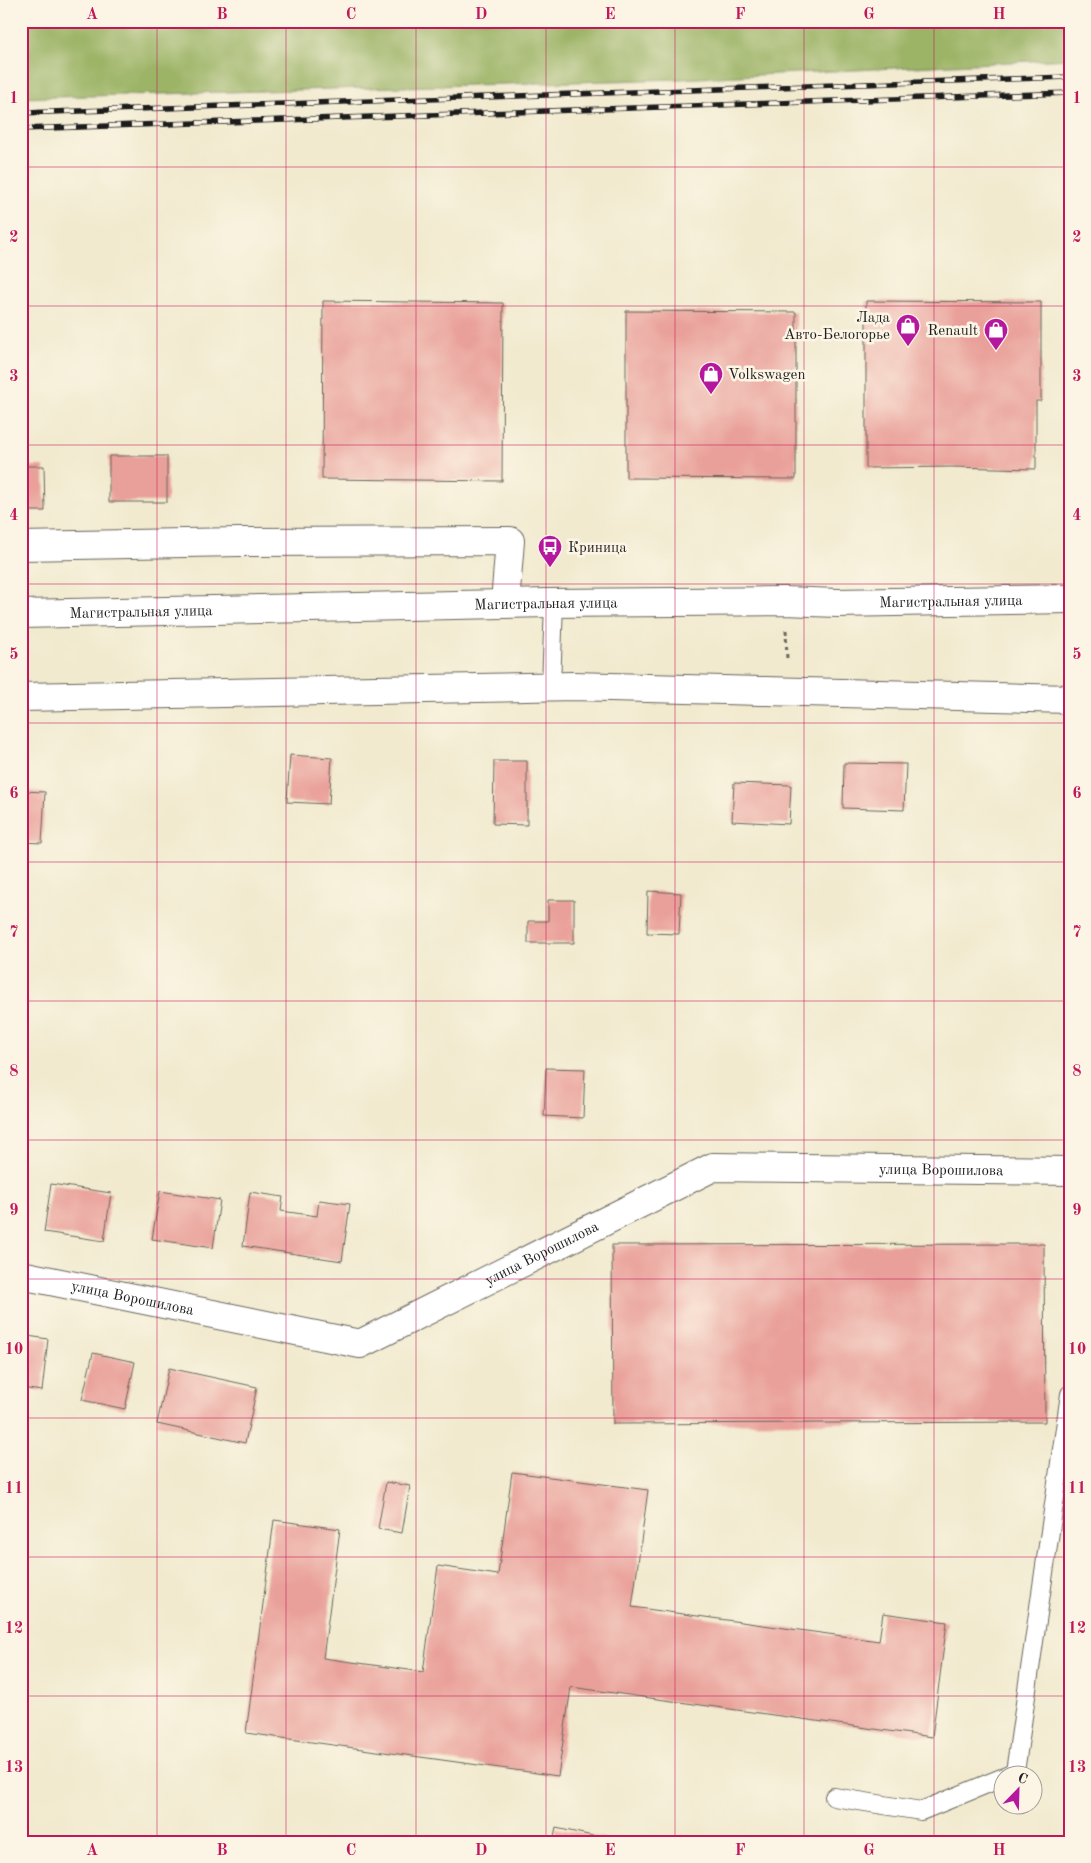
<svg xmlns="http://www.w3.org/2000/svg" width="1091" height="1863" font-family="'Old Standard TT',serif">
  <style>
    .forest { fill: #9cb466; stroke: #5c6841 }
    .building { fill: #e9a09a }
    .lines { fill: none; stroke-linecap: round; stroke-linejoin: round }
    .lane-casing { stroke: #67645b; stroke-width: 20 }
    .street-casing { stroke: #67645b; stroke-width: 30 }
    .primary-casing { stroke: #67645b; stroke-width: 30 }
    .path { stroke: #67645b; stroke-width: 3; stroke-dasharray: 4 4; stroke-linecap: butt }
    .lane { stroke: #fff; stroke-width: 18 }
    .street { stroke: #fff; stroke-width: 28 }
    .primary { stroke: #fff; stroke-width: 28 }
    .rail-casing { stroke: #1c1c1c; stroke-width: 5.5 }
    .rail { stroke: #fcf5e5; stroke-width: 4; stroke-dasharray: 11; stroke-linecap: butt }
    .grid { fill: none; stroke: #c2185b; stroke-width: 1; stroke-opacity: 0.55 }
    .labels { text-anchor: middle; stroke-width: 5; stroke-linejoin: round; paint-order: stroke }
    .poi-label { font-size: 15px; fill: #1c1c1c; stroke: #fcf5e5; text-anchor: end }
    .street-label { font-size: 15px; fill: #1c1c1c; stroke: #fcf5e5 }
    .neatline { fill: none; stroke: #c2185b; stroke-width: 2 }
    .grid-label { font-size: 16px; text-anchor: middle; font-weight: bold; fill: #c2185b }
  </style>
  <rect width="100%" height="100%" fill="#fcf5e5"/>
  <filter id="ink" filterUnits="userSpaceOnUse"><feTurbulence type="fractalNoise" baseFrequency=".02" numOctaves="2"/><feDisplacementMap in="SourceGraphic" scale="10" xChannelSelector="R" yChannelSelector="G"/><feConvolveMatrix kernelMatrix="1 2 1 2 8 2 1 2 1" color-interpolation-filters="sRGB"/></filter>
  <filter id="wash" filterUnits="userSpaceOnUse"><feTurbulence type="fractalNoise" baseFrequency=".0096" numOctaves="4" result="noise"/><feDisplacementMap in="SourceGraphic" scale="20" xChannelSelector="R" yChannelSelector="G"/><feGaussianBlur stdDeviation="1.12" result="paint"/><feColorMatrix in="noise" values="0 0 0 0 0 0 0 0 0 0 0 0 0 0 0 0 0 1.4 0 .05"/><feComposite in="paint" operator="in"/></filter>
  <g filter="url(#wash)">
    <rect width="100%" height="100%" fill="#f1eacf"/>
    <path class="forest" d="M21,21H1070V59L679,79L21,98Z"/>
    <g id="blocks">
      <path class="building" d="M323,301L503,303L502,481L322,479Z
        M866,301L1041,302V401H1036V469L952,467L866,468Z
        M626,311L796,312V479L626,478Z
        M109,456H167V502H109Z
        M21,466H44L45,511H21Z
        M290,755L332,758L329,804L287,802Z
        M494,761H527V825L493,824Z
        M844,763L906,764L904,810L843,808Z
        M734,783L791,785L789,824L732,821Z
        M21,791L45,792L42,843L21,842Z
        M648,891L681,893L679,934L647,933Z
        M548,900H574V943H528V921H548Z
        M546,1068L585,1069L583,1118L544,1116Z
        M51,1184L111,1193L104,1241L44,1232Z
        M160,1191L220,1200L213,1248L152,1239Z
        M250,1192L283,1197L281,1211L317,1216L319,1200L350,1204L342,1261L243,1246Z
        M1044,1244L1045,1422L613,1424L612,1245Z
        M21,1335L48,1339L42,1391L21,1388Z
        M93,1353L135,1362L125,1409L82,1400Z
        M169,1368L257,1387L245,1443L157,1424Z
        M512,1472L648,1490L632,1607L879,1641L883,1613L947,1622L932,1737L571,1687L558,1776L246,1733L274,1520L340,1529L323,1658L423,1672L438,1566L498,1575Z
        M386,1482L410,1486L402,1533L378,1529Z
        M556,1828L616,1841V1842H553Z"/>
    </g>
  </g>
  <g filter="url(#ink)">
    <use href="#blocks" fill-opacity="0" stroke="#67645b" stroke-width="1"/>
    <g class="lines">
      <defs>
        <path id="lane" d="M551,687L554,603
          M1007,1776L1015,1772L1070,1394
          M834,1797L921,1811L1004,1777"/>
        <g id="street">
          <path d="M21,546L239,542L510,541L505,603"/>
          <path d="M21,697L573,686L1070,699"/>
          <path id="s1" d="M21,1275L360,1344L713,1167L1070,1171"/>
        </g>
        <g id="primary">
          <path id="s2" d="M21,614L548,603L785,601L837,603L1070,599"/>
        </g>
      </defs>
      <use href="#lane" class="lane-casing"/>
      <use href="#street" class="street-casing"/>
      <use href="#primary" class="primary-casing"/>
      <path class="path" d="M786,630L787,661"/>
      <use href="#lane" class="lane"/>
      <use href="#street" class="street"/>
      <use href="#primary" class="primary"/>
      <defs>
        <path id="rail" d="M21,113L1070,77
          M21,129L1070,93"/>
      </defs>
      <use href="#rail" class="rail-casing"/>
      <use href="#rail" class="rail"/>
    </g>
  </g>
  <path class="grid" d="M157,21V1842M286,21V1842M416,21V1842M546,21V1842M675,21V1842M804,21V1842M934,21V1842M21,167H1070M21,306H1070M21,445H1070M21,584H1070M21,723H1070M21,862H1070M21,1001H1070M21,1140H1070M21,1279H1070M21,1418H1070M21,1557H1070M21,1696H1070"/>
  <defs>
    <symbol id="shop-pin" viewBox="-11 -11 22 30"><path d="M0 17L-7.5 6A9.5 9.5 0 1 1 7.5 6Z" fill="#b5179e" stroke="#fcf5e5"/><path d="M-5-2.5h2.3a2.7 3.5 0 0 1 5.4 0H5L5.5 6h-11ZM-1.5-2.5h3a1.5 2.3 0 0 0-3 0Z" fill="#fff"/></symbol>
    <symbol id="bus-pin" viewBox="-11 -11 22 30"><path d="M0 17L-7.5 6A9.5 9.5 0 1 1 7.5 6Z" fill="#b5179e" stroke="#fcf5e5"/><path d="M-5-6H5V4H4V6H2V4H-2V6H-4V4H-5ZM-3.5-4V0h7V-4ZM-3.5 1.2v1.5H-2V1.2ZM2 1.2v1.5H3.5V1.2Z" fill="#fff"/></symbol>
  </defs>
  <g fill-rule="evenodd">
    <use href="#shop-pin" x="894" y="312" width="28" height="38"/>
    <use href="#shop-pin" x="982" y="316" width="28" height="38"/>
    <use href="#shop-pin" x="697" y="360" width="28" height="38"/>
    <use href="#bus-pin" x="536" y="533" width="28" height="38"/>
  </g>
  <g class="labels">
    <g class="poi-label">
      <text x="890" y="322">Лада<tspan x="890" dy="17">Авто-Белогорье</tspan></text>
      <text x="978" y="335">Renault</text>
      <text x="728" y="379" text-anchor="start">Volkswagen</text>
      <text x="568" y="552" text-anchor="start">Криница</text>
    </g>
    <g class="street-label">
      <text dy="5" stroke="none"><textPath href="#s2" startOffset="930">Магистральная улица</textPath></text>
      <text dy="5" stroke="none"><textPath href="#s2" startOffset="525">Магистральная улица</textPath></text>
      <text dy="5" stroke="none"><textPath href="#s2" startOffset="120">Магистральная улица</textPath></text>
      <text dy="5" stroke="none"><textPath href="#s1" startOffset="969">улица Ворошилова</textPath></text>
      <text dy="5" stroke="none"><textPath href="#s1" startOffset="549">улица Ворошилова</textPath></text>
      <text dy="5" stroke="none"><textPath href="#s1" startOffset="114">улица Ворошилова</textPath></text>
    </g>
  </g>
  <rect width="1091" height="1863" fill="none" stroke="#fcf5e5" stroke-width="55"/>
  <g transform="translate(1018 1790) rotate(23)"><circle r="24" fill="#fcf5e5" stroke="#a29e95"/>
  <path d="M0-4L9 19L0 12L-9 19Z" fill="#b5179e"/>
  <text y="-8" font-size="14" font-weight="bold" text-anchor="middle" fill="#1c1c1c">С</text>
  </g>
  <rect x="28" y="28" width="1036" height="1808" class="neatline"/>
  <g class="grid-label">
    <text x="92" y="19">A</text>
    <text x="222" y="19">B</text>
    <text x="351" y="19">C</text>
    <text x="481" y="19">D</text>
    <text x="610" y="19">E</text>
    <text x="740" y="19">F</text>
    <text x="869" y="19">G</text>
    <text x="999" y="19">H</text>
    <text x="14" y="103">1</text>
    <text x="1077" y="103">1</text>
    <text x="14" y="242">2</text>
    <text x="1077" y="242">2</text>
    <text x="14" y="381">3</text>
    <text x="1077" y="381">3</text>
    <text x="14" y="520">4</text>
    <text x="1077" y="520">4</text>
    <text x="14" y="659">5</text>
    <text x="1077" y="659">5</text>
    <text x="14" y="798">6</text>
    <text x="1077" y="798">6</text>
    <text x="14" y="937">7</text>
    <text x="1077" y="937">7</text>
    <text x="14" y="1076">8</text>
    <text x="1077" y="1076">8</text>
    <text x="14" y="1215">9</text>
    <text x="1077" y="1215">9</text>
    <text x="14" y="1354">10</text>
    <text x="1077" y="1354">10</text>
    <text x="14" y="1493">11</text>
    <text x="1077" y="1493">11</text>
    <text x="14" y="1633">12</text>
    <text x="1077" y="1633">12</text>
    <text x="14" y="1772">13</text>
    <text x="1077" y="1772">13</text>
    <text x="92" y="1855">A</text>
    <text x="222" y="1855">B</text>
    <text x="351" y="1855">C</text>
    <text x="481" y="1855">D</text>
    <text x="610" y="1855">E</text>
    <text x="740" y="1855">F</text>
    <text x="869" y="1855">G</text>
    <text x="999" y="1855">H</text>
  </g>
</svg>
